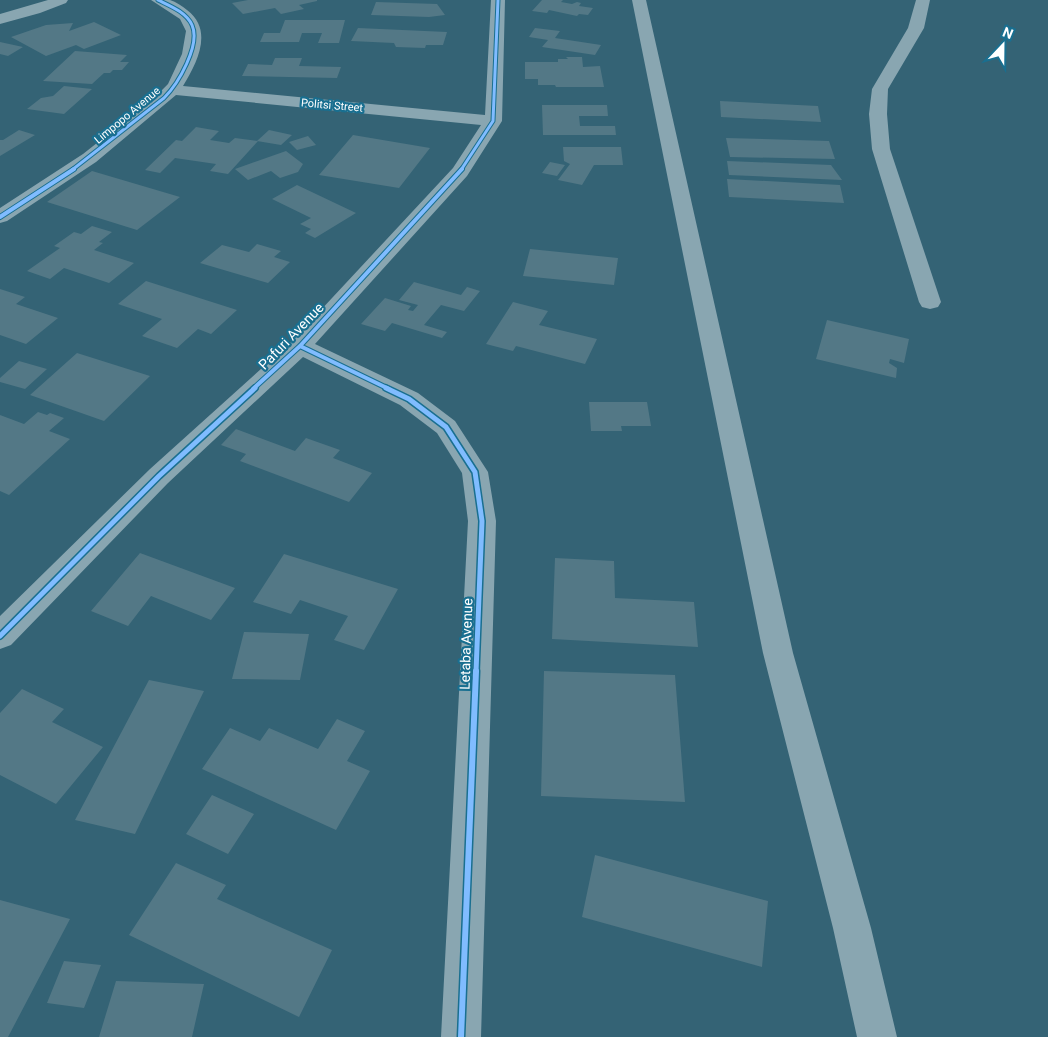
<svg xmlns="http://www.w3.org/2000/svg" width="1048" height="1037" font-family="Roboto,sans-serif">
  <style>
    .building { fill: #537886 }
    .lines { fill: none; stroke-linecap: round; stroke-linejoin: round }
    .minor { fill: #89a6b1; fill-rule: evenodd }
    .cycleway-far3-casing { stroke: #196f90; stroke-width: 5 }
    .cycleway-far2-casing { stroke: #196f90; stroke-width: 6 }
    .cycleway-far1-casing { stroke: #196f90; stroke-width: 8 }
    .cycleway-casing { stroke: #196f90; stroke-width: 9 }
    .cycleway-far3 { stroke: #80bcff; stroke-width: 3 }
    .cycleway-far2 { stroke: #80bcff; stroke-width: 4 }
    .cycleway-far1 { stroke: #80bcff; stroke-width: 5 }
    .cycleway { stroke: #80bcff; stroke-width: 6 }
    .labels { text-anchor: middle; stroke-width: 4.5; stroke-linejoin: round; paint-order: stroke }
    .far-street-label { font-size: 11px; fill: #fff; stroke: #196f90 }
    .street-label { font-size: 14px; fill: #fff; stroke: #196f90 }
  </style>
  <rect width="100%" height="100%" fill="#346375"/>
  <path class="building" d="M248,0H317V1L299,5L304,9L281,14L275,8L243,14L232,3Z
    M542,0H563L561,2L572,4L577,2L581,3L579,6L593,8L588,15L579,14L577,16L549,10L547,13L532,11Z
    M376,2L437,4L445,15L429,17L371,15Z
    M285,20H345L339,43H318L322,33H302L299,42H260L264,33H280Z
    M94,22L121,35L84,49L76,45L46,56L11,37L46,25L73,23L69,31Z
    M358,28L447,32L443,45H426L425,48L396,47L394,43L351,41Z
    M535,28L560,31L555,38L601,45L595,55L542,47L548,40L529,37Z
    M0,42L23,47L8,56L0,54Z
    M75,51L127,55L120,62H129L122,70H113L110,73H104L92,84L43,81Z
    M566,57H582L583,67L600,66L604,87H556L555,85H538V79H525V62H558V59H568Z
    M275,58H302L299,66L341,67L337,78L242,76L248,64L272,65Z
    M64,86L92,89L64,114L27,109L41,98L53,96Z
    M720,101L818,106L821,122L721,117Z
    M542,105H607L608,116H579L580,126H615L616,135H543Z
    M196,127L219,131L210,140L229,143L235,138L258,141L228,174L210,171L216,164L175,158L160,173L145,170L176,140L182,141Z
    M19,130L35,135L0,156V140H3Z
    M269,130L292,135L281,145L257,141Z
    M353,135L430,148L399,188L319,175Z
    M308,136L316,145L297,150L289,142Z
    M726,138L829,141L835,159L730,157Z
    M563,147H621L623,165H594L582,185L558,180L570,164L564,161Z
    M286,151L303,164L298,172L280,178L271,171L248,180L235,169Z
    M727,161L831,165L842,180L729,175Z
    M550,162L565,165L557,176L542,173Z
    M92,171L180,197L137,230L47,202Z
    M727,179L840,185L844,203L729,197Z
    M297,185L356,213L315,238L305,233L311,229L300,224L311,218L272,199Z
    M92,226L112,232L99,242L103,243L94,250L134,263L109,283L64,268L50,279L27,271L60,248L54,246L74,232L81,234Z
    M257,244L281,251L274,257L290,262L268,283L200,263L222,245L249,252Z
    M530,249L618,258L614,285L523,276Z
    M146,281L237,310L211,334L198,329L177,348L142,336L162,319L118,304Z
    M414,282L461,295L467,287L480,291L464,311L441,305L424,325L447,332L442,338L392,323L385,331L361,324L385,298L411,306L408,310L413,311L418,305L399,300Z
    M0,289L25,297L16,304L58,318L26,344L0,335Z
    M513,302L548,311L539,325L597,339L585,364L516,346L513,351L486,344Z
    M827,320L909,339L904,363L890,359L889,363L897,368L896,378L816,359Z
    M77,353L150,376L104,421L30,395Z
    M19,361L47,369L25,389L0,382V378Z
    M589,402H647L651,426H621L622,431H591Z
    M38,412L47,415L50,413L64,418L49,431L70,439L9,495L0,491V415L24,424Z
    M236,429L295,451L306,438L340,450L333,458L372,473L349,502L240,461L246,454L221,445Z
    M140,553L235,588L211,620L151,596L128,626L91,611Z
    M284,554L398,589L364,650L334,640L348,616L300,600L291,614L253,602Z
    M555,558L614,561L615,598L694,602L698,647L552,639Z
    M244,632L309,634L300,680L232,679Z
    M544,671L675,675L685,802L541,796Z
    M149,680L204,691L135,834L75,820Z
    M22,689L64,709L52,722L103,747L56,804L0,775V713Z
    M337,719L365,731L347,761L370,771L336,830L202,769L230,728L260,741L269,728L318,749Z
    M212,795L254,814L228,854L186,834Z
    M595,855L768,901L762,967L582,917Z
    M176,863L226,885L217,899L332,950L299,1017L129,935Z
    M0,900L70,919L8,1037H0Z
    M64,961L101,965L84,1008L47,1003Z
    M116,981L204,984L192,1037H99Z"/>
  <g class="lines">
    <path class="minor" d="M48,0H68L66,3L40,13L0,24V14Z
      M151,0C157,0 164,0 170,0C176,2 182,6 187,10C214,30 197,63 183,86L485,115L491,0H505L502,121L467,176L315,344L418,393L455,421L488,472L496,521L481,1037H441L468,521L462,473L437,433L400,405L303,357L168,483L11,645L0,649V616L150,469L292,341L453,168L481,125L176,95L96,162L7,221L0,223V208L83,154L154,98L168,84L182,54L186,31L180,19Z
      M632,0H646L793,653L871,928L897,1037H857L833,928L763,653Z
      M916,0H930L924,28L888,89L887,114L890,149L941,302L938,307L930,309L922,307L919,302L872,149L869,114L872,89L908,28Z"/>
    <defs>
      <path id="cycleway-far3" d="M72,170L164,98C178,84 201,45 192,25C186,12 170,6 158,0
        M461,170L493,121L498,0"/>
      <path id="cycleway-far2" d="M0,217L74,169
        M300,346L389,389
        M253,389L300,346L462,169"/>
      <path id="cycleway-far1" d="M386,388L409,399L446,427L475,472L482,521L476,672
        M0,636L159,476L255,388"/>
      <path id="cycleway" d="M461,1037L476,671"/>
    </defs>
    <use href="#cycleway-far3" class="cycleway-far3-casing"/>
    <use href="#cycleway-far2" class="cycleway-far2-casing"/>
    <use href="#cycleway-far1" class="cycleway-far1-casing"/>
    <use href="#cycleway" class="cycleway-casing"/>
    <use href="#cycleway-far3" class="cycleway-far3"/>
    <use href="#cycleway-far2" class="cycleway-far2"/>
    <use href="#cycleway-far1" class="cycleway-far1"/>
    <use href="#cycleway" class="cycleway"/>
  </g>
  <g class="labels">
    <g class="far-street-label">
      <text transform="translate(332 105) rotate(5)" y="4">Politsi Street</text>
      <text transform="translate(127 115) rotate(-40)" y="4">Limpopo Avenue</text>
    </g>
    <g class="street-label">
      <text transform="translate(291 336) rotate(-46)" y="5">Pafuri Avenue</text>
      <text transform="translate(466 644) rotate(-88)" y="5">Letaba Avenue</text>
    </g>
  </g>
  <g transform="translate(1003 45) rotate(22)" stroke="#196f90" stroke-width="4" paint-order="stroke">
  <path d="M0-4L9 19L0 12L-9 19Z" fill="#ffffff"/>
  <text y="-8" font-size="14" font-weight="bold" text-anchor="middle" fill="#ffffff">N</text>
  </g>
</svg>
